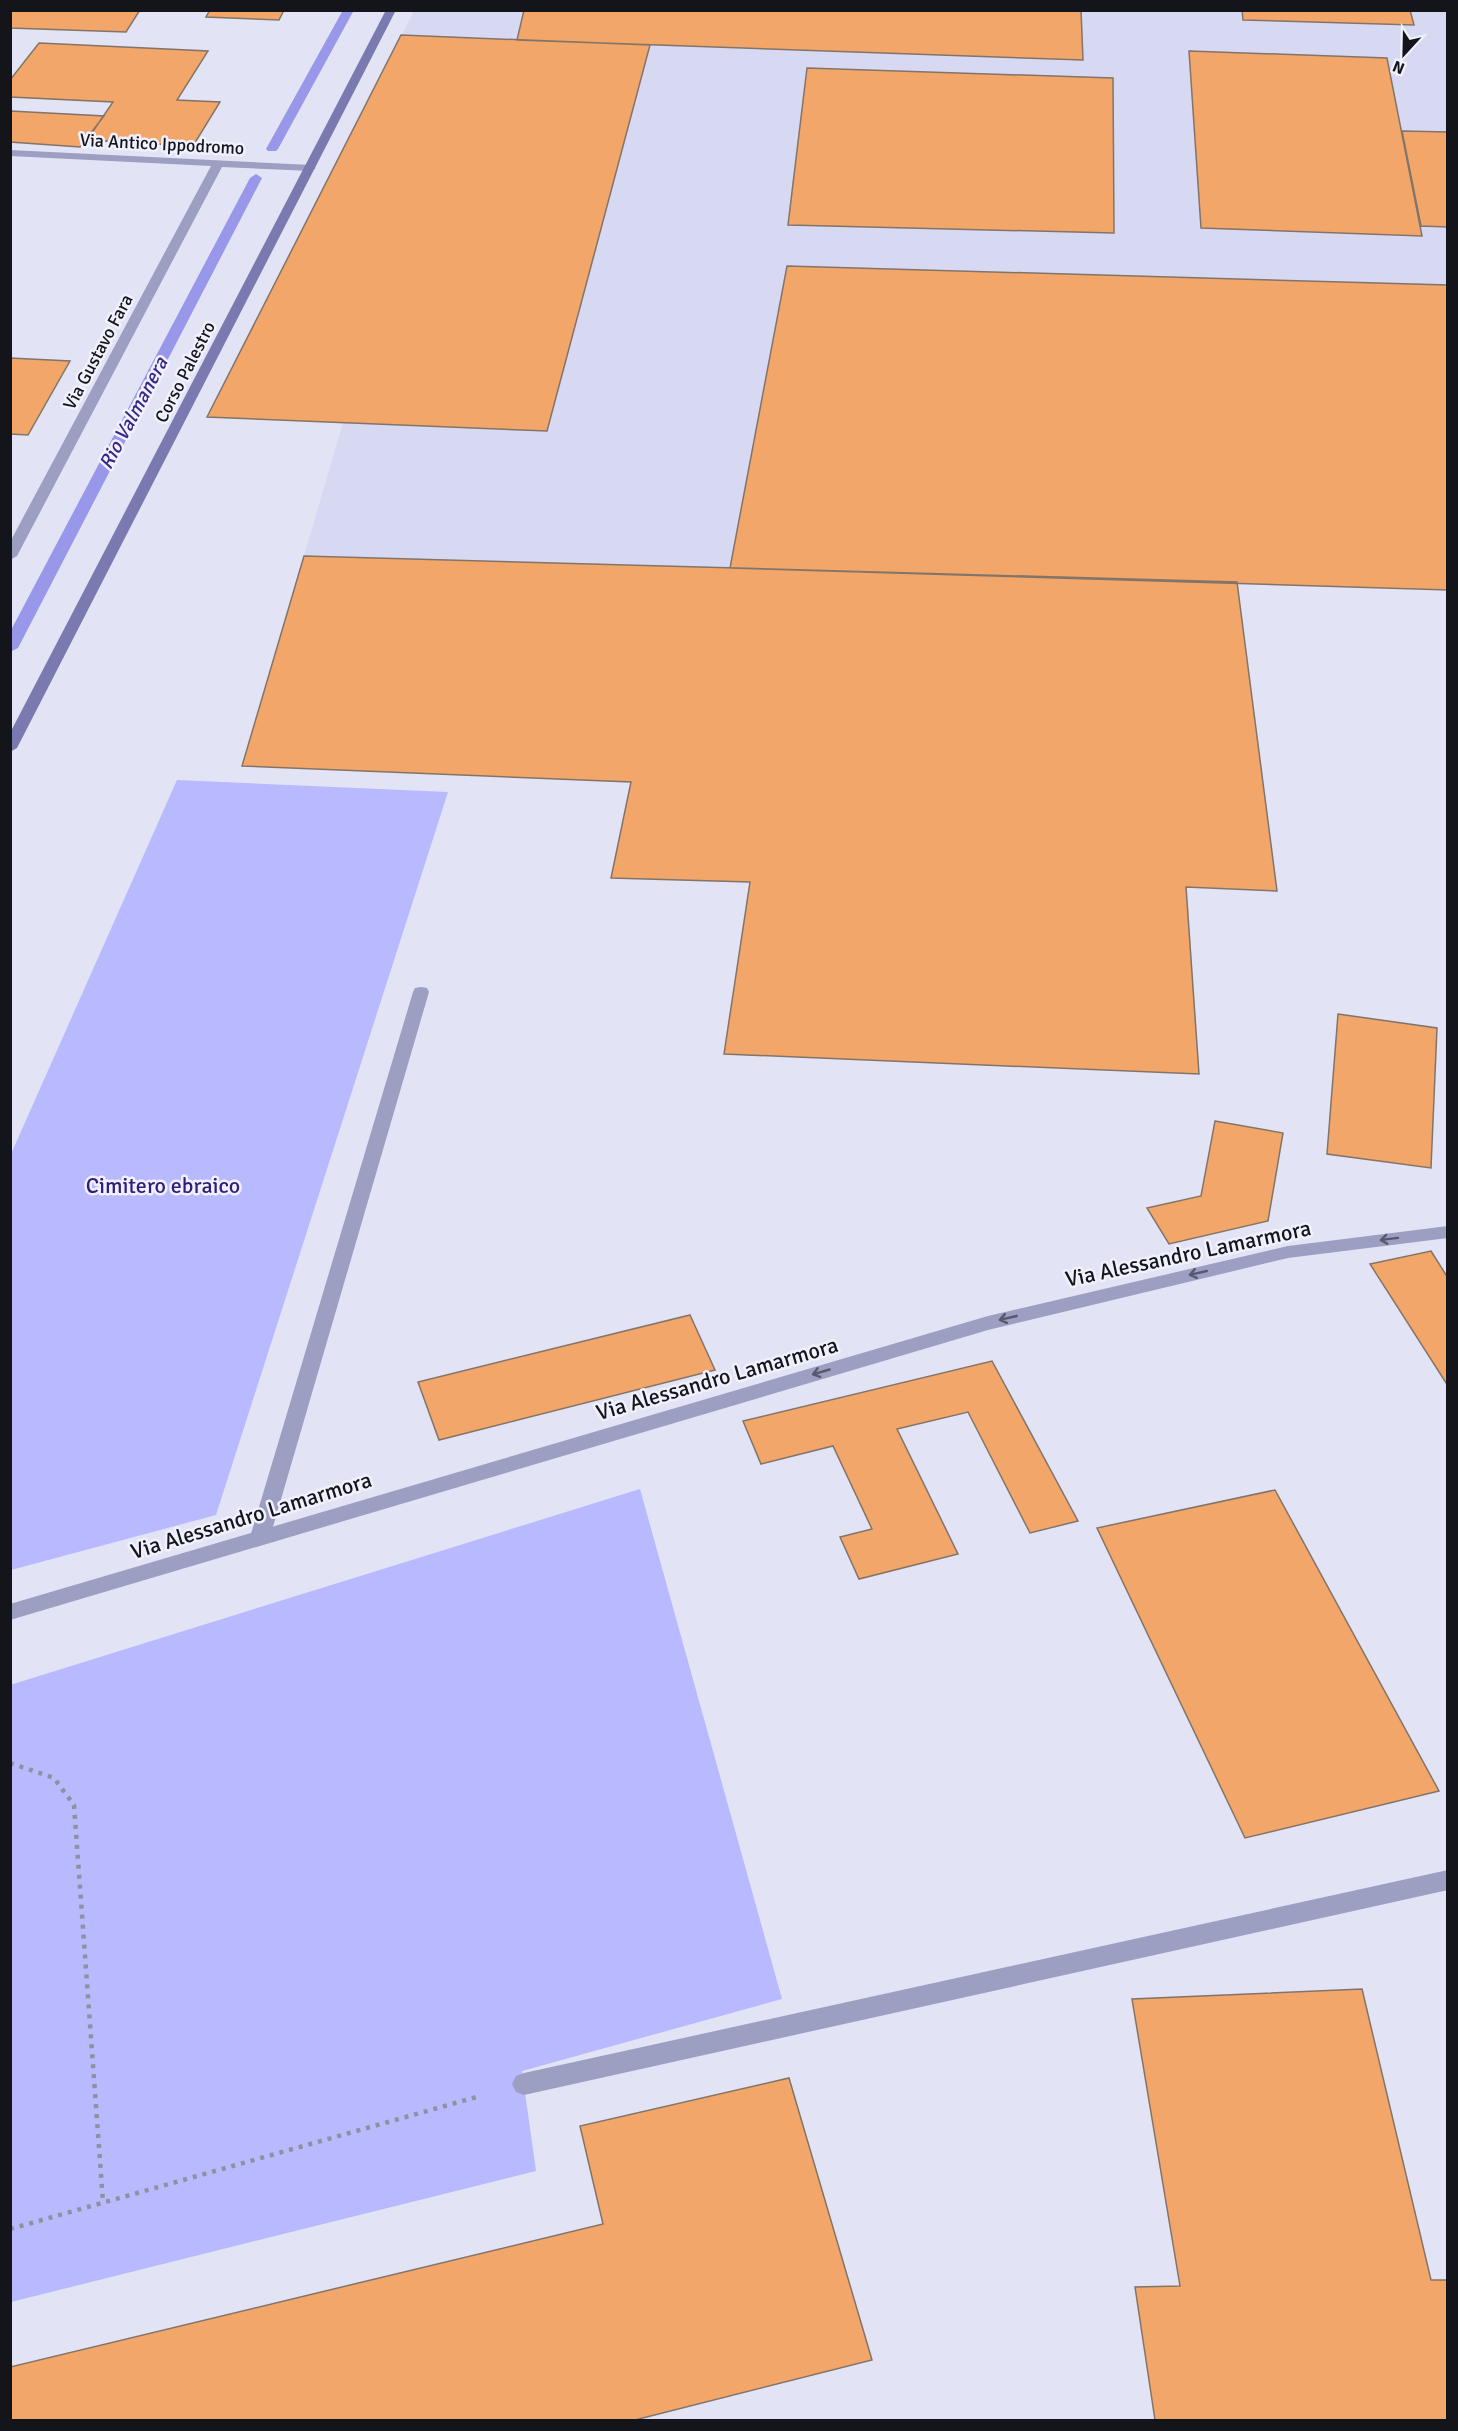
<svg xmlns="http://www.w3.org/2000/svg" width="1458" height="2431" font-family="Signika,sans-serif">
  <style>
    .built { fill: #d7d8f2 }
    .green { fill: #b8b9fe }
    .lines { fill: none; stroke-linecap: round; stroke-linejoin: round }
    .stream { fill: #9897e9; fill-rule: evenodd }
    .building { fill: #f2a669; stroke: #837469; stroke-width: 1.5 }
    .path { stroke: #90919e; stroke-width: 4.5; stroke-dasharray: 4 6; stroke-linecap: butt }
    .lane { fill: #9c9ec2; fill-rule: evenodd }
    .street { fill: #9c9ec2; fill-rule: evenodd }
    .secondary { fill: #7a7ab0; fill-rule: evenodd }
    .oneway { stroke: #58596e }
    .labels { text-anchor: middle; stroke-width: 5; stroke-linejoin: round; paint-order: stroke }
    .far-street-label { font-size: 18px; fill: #14141b; stroke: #f0f1fc }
    .far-water-label { font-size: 20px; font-style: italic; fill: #372684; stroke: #f0f1fc }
    .park-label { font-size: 22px; fill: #301d7c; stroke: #f0f1fc }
    .street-label { font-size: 22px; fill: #14141b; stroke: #f0f1fc }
  </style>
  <rect width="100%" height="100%" fill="#e2e3f5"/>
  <path class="built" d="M414,11H1447V590L1237,582L1277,891L1187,887L1199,1074L724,1054L750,882L611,878L630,782L242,766L343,423L207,417Z"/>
  <path class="green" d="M177,780L448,792L216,1515L11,1570V1154Z
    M640,1489L782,1999L522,2071L536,2171L11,2302L10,1685Z"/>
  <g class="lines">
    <path class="stream" d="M343,10H354L278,149L276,151H268L266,149Z
      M256,174L262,178L18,648L10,652V632L250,178Z"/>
  </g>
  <path class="building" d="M10,10H140L126,32L10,28Z
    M210,10H284L279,20L206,17Z
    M524,10H1081L1083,60L517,40Z
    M1242,10H1410L1414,25L1243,20Z
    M401,35L650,45L547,431L207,417Z
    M39,43L208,51L177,100L220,102L193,146L87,140L113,102L10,97V80Z
    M1189,51L1387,58L1422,236L1201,228Z
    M807,68L1113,78L1114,233L788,225Z
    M10,111L104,116L80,147L10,142Z
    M1402,131L1448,132V227L1421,226Z
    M787,266L1448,285V590L730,568Z
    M10,358L70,361L28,435L10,434Z
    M304,556L1237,582L1277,891L1186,887L1199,1074L724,1054L750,882L611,878L631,782L242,766Z
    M1338,1014L1437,1028L1431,1168L1327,1154Z
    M1215,1121L1283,1133L1268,1221L1169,1244L1147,1208L1201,1196Z
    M1431,1251L1448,1278V1386L1370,1264Z
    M690,1315L715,1370L439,1440L418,1382Z
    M992,1361L1078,1521L1030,1533L968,1412L897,1429L958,1554L859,1579L840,1537L872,1529L833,1446L761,1464L743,1421Z
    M1275,1490L1439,1791L1245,1838L1097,1528Z
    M1362,1989L1431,2280H1448V2420H1155L1135,2287L1180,2286L1132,1999Z
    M789,2078L872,2360L635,2420H10V2367L603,2224L580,2126Z"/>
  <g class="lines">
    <path class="path" d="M10,1763L54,1778L74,1805L103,2202
      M10,2229L480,2096"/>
    <path class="lane" d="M421,987L427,988L429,992L270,1537L267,1543L260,1545L253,1543L250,1537L413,992L415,988Z
      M1448,1870V1890L524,2095L516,2092L512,2084L516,2076L524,2073Z"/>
    <path class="street" d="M10,150L311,165L316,168L311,171L222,167L17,556L10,560V542L211,166L10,156Z
      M1448,1226V1238L1288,1258L988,1330L10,1620V1604L988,1316L1288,1246Z"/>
    <path class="secondary" d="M386,10H396L17,748L10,752V733Z"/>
  </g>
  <defs><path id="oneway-shaft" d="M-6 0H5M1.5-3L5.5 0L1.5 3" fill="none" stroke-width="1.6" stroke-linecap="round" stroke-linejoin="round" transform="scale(1.5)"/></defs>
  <g class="oneway">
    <use href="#oneway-shaft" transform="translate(1389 1239) rotate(173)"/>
    <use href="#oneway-shaft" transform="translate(1198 1273) rotate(167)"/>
    <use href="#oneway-shaft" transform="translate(1008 1318) rotate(167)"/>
    <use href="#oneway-shaft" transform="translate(821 1372) rotate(164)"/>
  </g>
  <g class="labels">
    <g class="far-street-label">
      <text transform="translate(162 144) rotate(3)" y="6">Via Antico Ippodromo</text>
      <text transform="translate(98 352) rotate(-62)" y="6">Via Gustavo Fara</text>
      <text transform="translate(185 372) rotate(-63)" y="6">Corso Palestro</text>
    </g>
    <g class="far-water-label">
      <text transform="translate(133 413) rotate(-62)" y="7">Rio Valmanera</text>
    </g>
    <g class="park-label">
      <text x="163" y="1193">Cimitero ebraico</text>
    </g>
    <g class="street-label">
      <text transform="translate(1188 1253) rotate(-12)" y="8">Via Alessandro Lamarmora</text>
      <text transform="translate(717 1378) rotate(-16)" y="8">Via Alessandro Lamarmora</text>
      <text transform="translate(251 1515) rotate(-17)" y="8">Via Alessandro Lamarmora</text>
    </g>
  </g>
  <rect width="1458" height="2431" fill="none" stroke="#14141b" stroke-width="24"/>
  <g transform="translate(1404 54) rotate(202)" stroke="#f0f1fc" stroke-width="4.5" paint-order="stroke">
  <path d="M0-4.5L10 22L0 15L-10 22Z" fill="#14141b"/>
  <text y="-9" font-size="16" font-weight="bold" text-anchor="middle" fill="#14141b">N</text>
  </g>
</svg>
